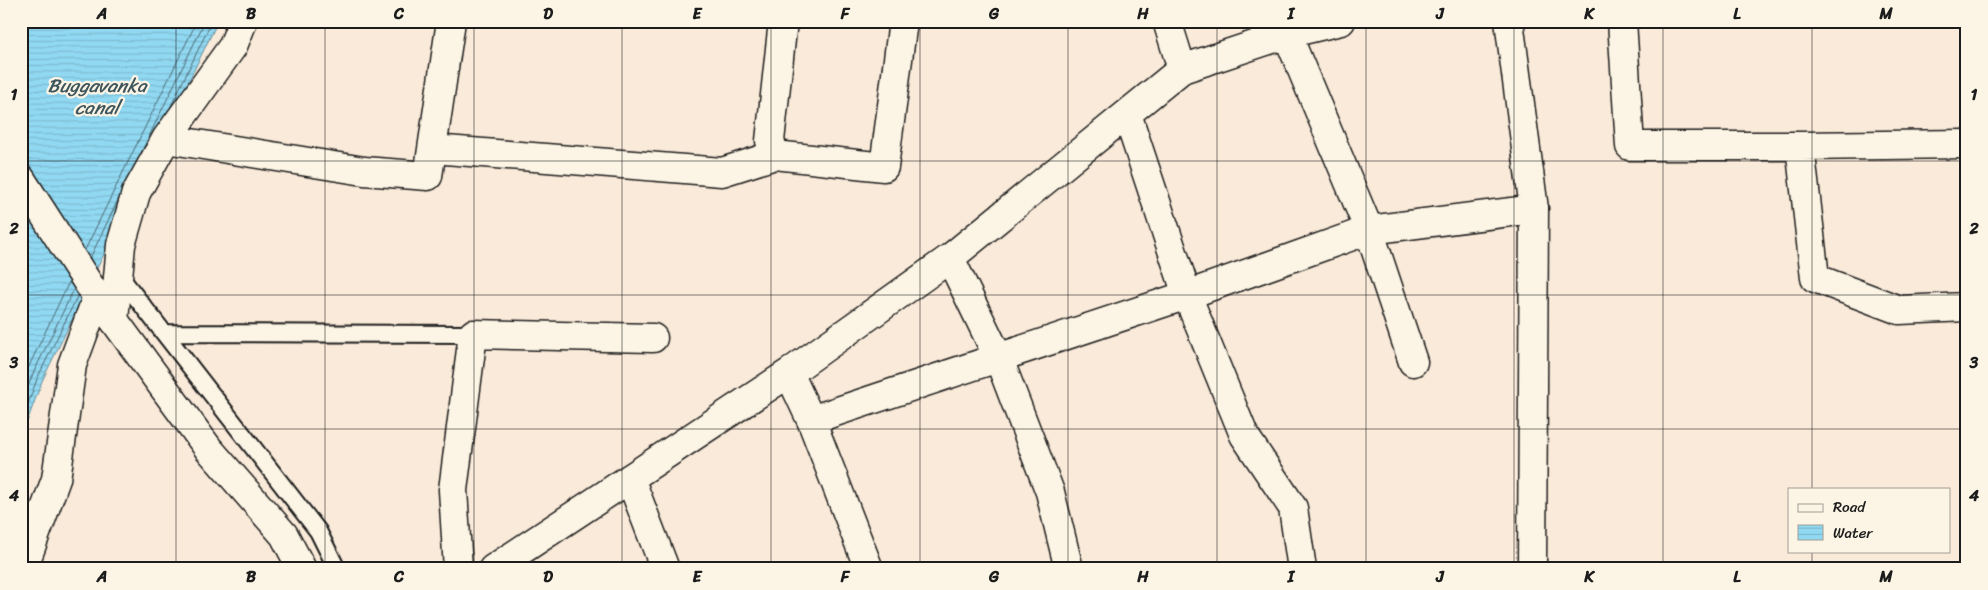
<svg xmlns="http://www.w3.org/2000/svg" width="1988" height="590" font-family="Sriracha,sans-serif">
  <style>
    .water { fill: url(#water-rules); stroke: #628d9c }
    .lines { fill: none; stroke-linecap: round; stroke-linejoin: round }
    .shore { stroke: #4b6872; stroke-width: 1 }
    .service-casing { stroke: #1c1c1c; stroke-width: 20 }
    .minor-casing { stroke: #1c1c1c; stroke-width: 31 }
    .tertiary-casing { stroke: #1c1c1c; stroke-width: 31 }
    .service { stroke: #fcf5e5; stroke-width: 16 }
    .minor { stroke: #fcf5e5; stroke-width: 28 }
    .tertiary { stroke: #fcf5e5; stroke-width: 28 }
    .grid { fill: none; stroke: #1c1c1c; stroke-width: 1; stroke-opacity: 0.55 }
    .labels { text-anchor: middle; stroke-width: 4.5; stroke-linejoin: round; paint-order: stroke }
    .water-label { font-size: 19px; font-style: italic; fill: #3f555c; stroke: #fcf5e5 }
    .neatline { fill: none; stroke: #1c1c1c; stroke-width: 2 }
    .grid-label { font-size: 16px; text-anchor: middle; font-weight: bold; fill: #1c1c1c }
  </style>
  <defs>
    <pattern id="water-rules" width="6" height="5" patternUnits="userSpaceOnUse" patternTransform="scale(1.25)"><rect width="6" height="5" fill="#91d9f2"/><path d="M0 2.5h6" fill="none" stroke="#7cbacf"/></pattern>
  </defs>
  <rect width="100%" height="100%" fill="#faead9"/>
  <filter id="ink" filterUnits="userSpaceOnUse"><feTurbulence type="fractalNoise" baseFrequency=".02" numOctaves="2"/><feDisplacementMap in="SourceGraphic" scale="10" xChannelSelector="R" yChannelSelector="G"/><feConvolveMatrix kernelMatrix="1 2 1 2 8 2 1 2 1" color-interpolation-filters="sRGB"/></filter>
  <g filter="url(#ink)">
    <path class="water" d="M21,21H218L42,381L21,438Z"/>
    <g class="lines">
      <path class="shore" d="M170,108L212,21
        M140,155L205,21
        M85,250L197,21
        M90,258L119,198
        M21,383L69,282
        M21,405L32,376L74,289
        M21,423L37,379L78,295"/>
      <defs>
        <path id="service" d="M118,274L318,531L337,569
          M165,333L473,334"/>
        <path id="minor" d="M1167,21L1182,69
          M1509,21L1534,209L1532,569
          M1622,21L1630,146H1800
          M1287,34L1369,230L1413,362
          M1127,114L1187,295L1244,435L1293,508L1302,569
          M166,139L364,171L428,176L451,21
          M1967,144L1800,146L1815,278L1899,310L1967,307
          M433,149L722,172L775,155L884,167L903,21
          M775,155L770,141L783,21
          M950,258L999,359L1050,492L1069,569
          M114,320L121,245L136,193L166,139L233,46L243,21
          M789,373L811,420L869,569
          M811,420L1187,295L1369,230L1534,209
          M630,478L665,569
          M23,569L56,479L72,365L97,297
          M458,569L453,490L473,334L653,338
          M493,569L789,373L950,258L1182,69L1287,34L1341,21"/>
        <path id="tertiary" d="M21,179L97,297L208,448L284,535L302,569"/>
      </defs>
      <use href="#service" class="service-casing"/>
      <use href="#minor" class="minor-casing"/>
      <use href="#tertiary" class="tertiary-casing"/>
      <use href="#service" class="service"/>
      <use href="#minor" class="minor"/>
      <use href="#tertiary" class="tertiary"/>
    </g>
  </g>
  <path class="grid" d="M176,21V569M325,21V569M474,21V569M622,21V569M771,21V569M920,21V569M1068,21V569M1217,21V569M1366,21V569M1514,21V569M1663,21V569M1812,21V489M21,161H1967M21,295H1967M21,429H1967M1812,551V569"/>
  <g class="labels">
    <g class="water-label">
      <text x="97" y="92">Buggavanka<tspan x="97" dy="22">canal</tspan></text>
    </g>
  </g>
  <rect width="1988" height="590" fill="none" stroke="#fcf5e5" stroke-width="55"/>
  <rect x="1788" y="488" width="162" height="65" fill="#fcf5e5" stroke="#a29e95"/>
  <rect x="1798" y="504" width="25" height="8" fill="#fcf5e5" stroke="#a29e95"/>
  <text x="1833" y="512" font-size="15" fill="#1c1c1c">Road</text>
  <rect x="1798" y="525" width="25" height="15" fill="url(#water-rules)" stroke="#a29e95"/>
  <text x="1833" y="538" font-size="15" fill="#1c1c1c">Water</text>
  <rect x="28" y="28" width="1932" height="534" class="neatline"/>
  <g class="grid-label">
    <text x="102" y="19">A</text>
    <text x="251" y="19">B</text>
    <text x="399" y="19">C</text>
    <text x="548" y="19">D</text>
    <text x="697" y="19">E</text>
    <text x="845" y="19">F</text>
    <text x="994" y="19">G</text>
    <text x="1143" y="19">H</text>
    <text x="1291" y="19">I</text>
    <text x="1440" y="19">J</text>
    <text x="1589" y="19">K</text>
    <text x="1737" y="19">L</text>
    <text x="1886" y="19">M</text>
    <text x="14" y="100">1</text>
    <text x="1974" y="100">1</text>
    <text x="14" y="234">2</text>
    <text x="1974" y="234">2</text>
    <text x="14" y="368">3</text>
    <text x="1974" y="368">3</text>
    <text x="14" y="501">4</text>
    <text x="1974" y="501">4</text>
    <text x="102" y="582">A</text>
    <text x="251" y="582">B</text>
    <text x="399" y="582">C</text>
    <text x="548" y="582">D</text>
    <text x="697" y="582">E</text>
    <text x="845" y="582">F</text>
    <text x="994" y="582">G</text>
    <text x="1143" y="582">H</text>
    <text x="1291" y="582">I</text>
    <text x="1440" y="582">J</text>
    <text x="1589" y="582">K</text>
    <text x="1737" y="582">L</text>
    <text x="1886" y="582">M</text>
  </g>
</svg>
